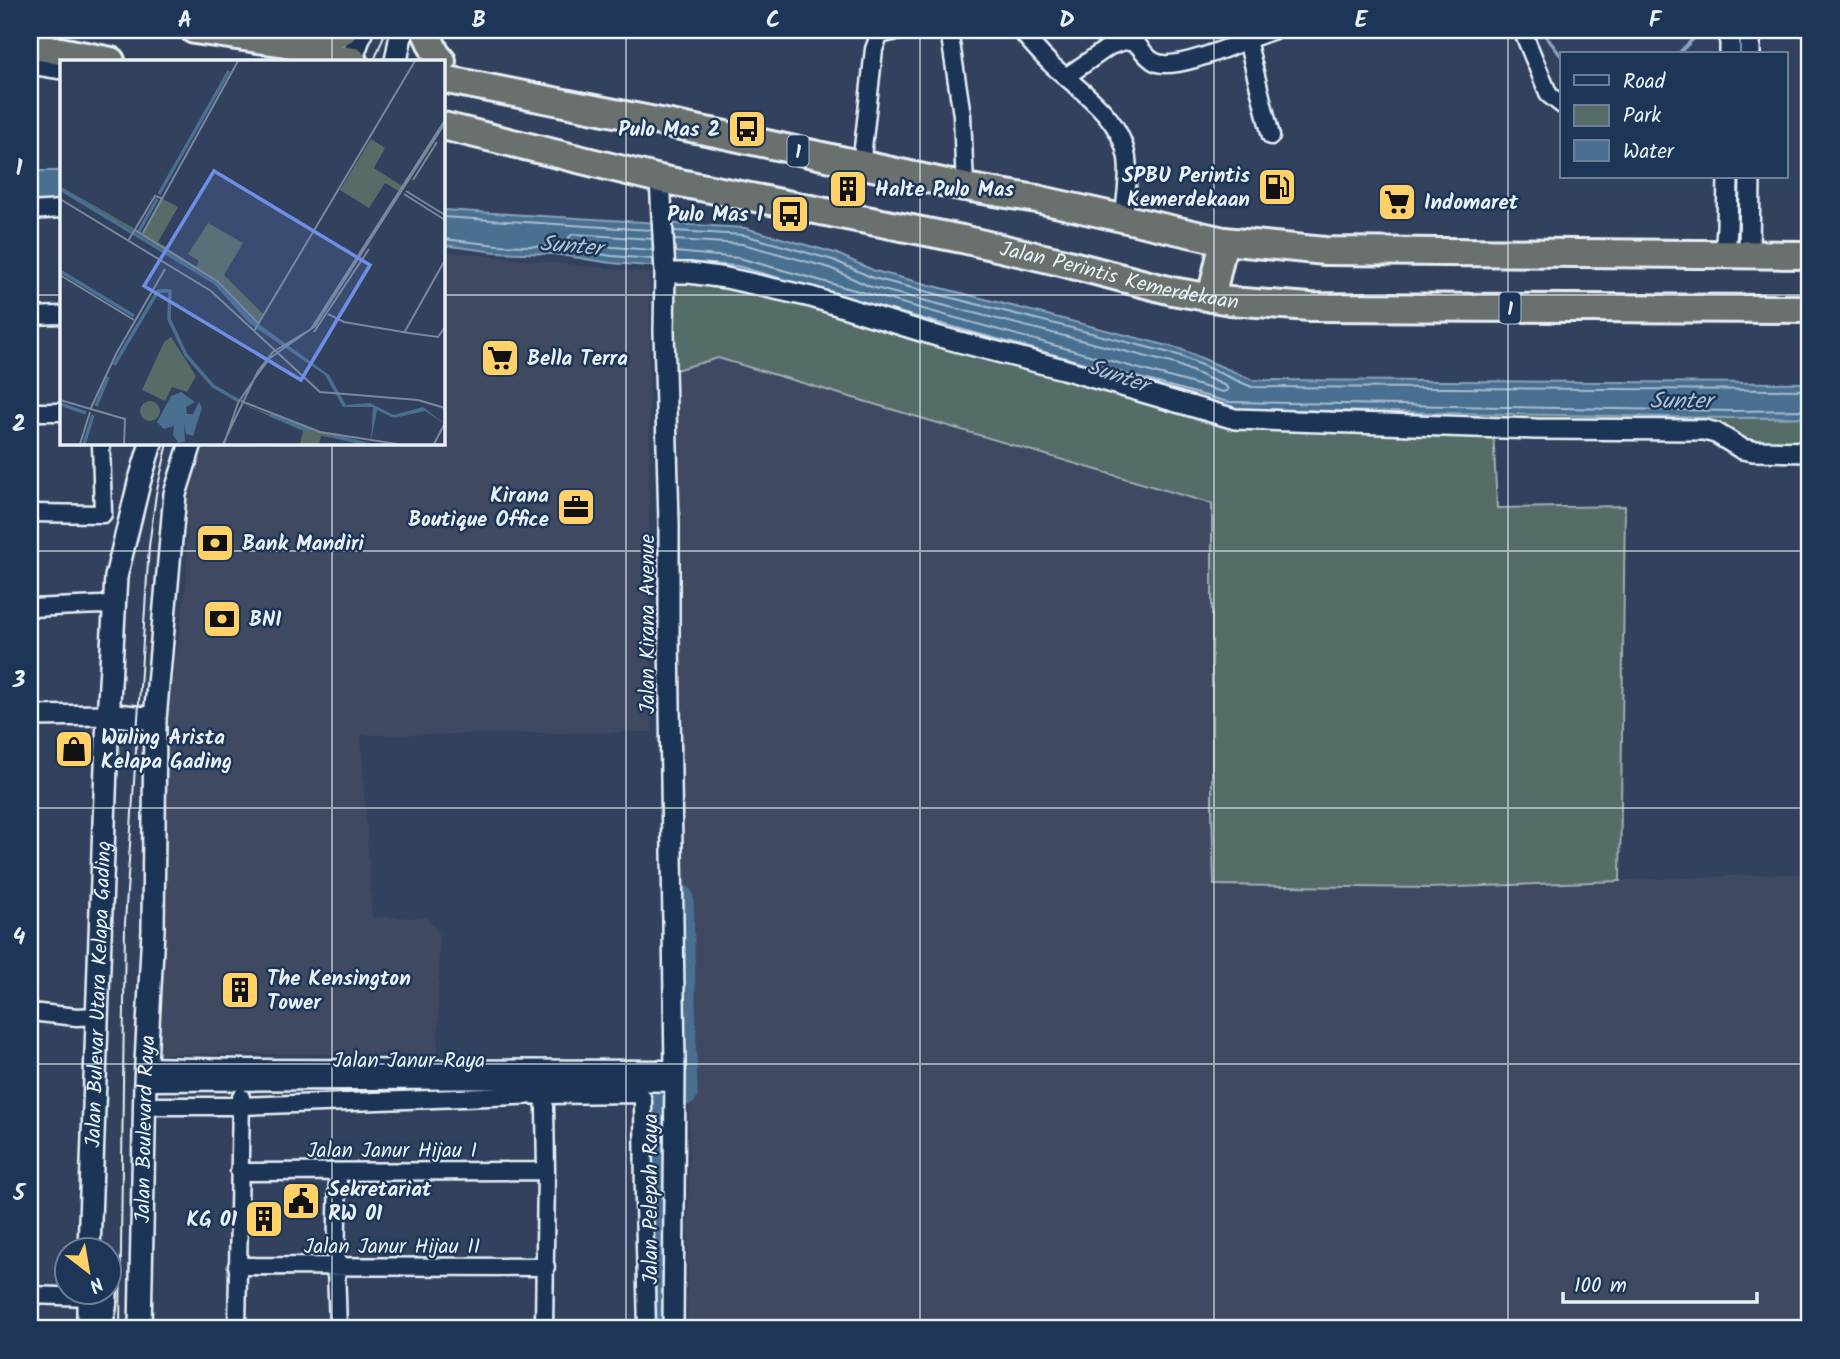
<svg xmlns="http://www.w3.org/2000/svg" width="1840" height="1359" font-family="Kalam,sans-serif">
  <style>
    .built { fill: #404a62 }
    .green { fill: #576c67; stroke: #a0aeb0; stroke-width: 2 }
    .water { fill: #496f91; stroke: #89a3ba; stroke-width: 2 }
    .lines { fill: none; stroke-linecap: round; stroke-linejoin: round }
    .shore { stroke: #a8bdcf; stroke-width: 2 }
    .stream { stroke: #89a3ba; stroke-width: 3.5 }
    .river { stroke: #496f91; stroke-width: 23 }
    .minor-casing { stroke: #e8f1f8; stroke-width: 21 }
    .tertiary-casing { stroke: #e8f1f8; stroke-width: 24 }
    .secondary-casing { stroke: #e8f1f8; stroke-width: 26 }
    .trunk-casing { stroke: #e8f1f8; stroke-width: 32 }
    .minor { stroke: #1d3557; stroke-width: 16 }
    .tertiary { stroke: #1d3557; stroke-width: 19 }
    .secondary { stroke: #1d3557; stroke-width: 21 }
    .trunk { stroke: #6b706d; stroke-width: 26 }
    .tram { stroke: #e8f1f8; stroke-width: 2 }
    .grid { fill: none; stroke: #e8f1f8; stroke-width: 2; stroke-opacity: 0.55 }
    .labels { text-anchor: middle; stroke-width: 5; stroke-linejoin: round; paint-order: stroke }
    .shield { fill: #1d3557; stroke: #abb9c8; stroke-width: 2 }
    .shield-label { font-size: 19px; font-weight: bold; fill: #e8f1f8 }
    .poi-label { font-size: 21px; font-weight: bold; fill: #e8f1f8; stroke: #1d3557; text-anchor: start }
    .street-label { font-size: 21px; fill: #e8f1f8; stroke: #1d3557 }
    .water-label { font-size: 23px; font-style: italic; fill: #b0c4d4; stroke: #1d3557 }
    .inset-river { fill: none; stroke: #496f91; stroke-width: 3.5 }
    .inset-road { fill: none; stroke: #7b879c; stroke-width: 2 }
    .view { fill: #6e8fe5; fill-opacity: 0.15; stroke: #6e8fe5; stroke-width: 3.5 }
    .inset-edge { fill: none; stroke: #e8f1f8; stroke-width: 3.5 }
    .neatline { fill: none; stroke: #e8f1f8; stroke-width: 2.5 }
    .grid-label { font-size: 23px; text-anchor: middle; font-weight: bold; fill: #e8f1f8 }
  </style>
  <rect width="100%" height="100%" fill="#32415e"/>
  <filter id="ink" filterUnits="userSpaceOnUse"><feTurbulence type="fractalNoise" baseFrequency=".0143" numOctaves="2"/><feDisplacementMap in="SourceGraphic" scale="14" xChannelSelector="R" yChannelSelector="G"/><feConvolveMatrix kernelMatrix="1 2 1 2 8 2 1 2 1" color-interpolation-filters="sRGB"/></filter>
  <g filter="url(#ink)">
    <path class="built" d="M443,251L650,273L649,534L652,732L361,735L372,917L427,918L439,934L438,1054H156L161,736L173,681L187,577V487L203,443H443Z
      M718,358L1212,504V811L1214,885L1429,888L1810,873V1329H687L690,1052L681,814L672,371Z"/>
    <path class="green" d="M689,273L1227,409L1753,418L1810,417V451H1753L1716,433L1493,428L1497,508L1625,506L1620,881L1429,888L1214,885L1212,811V504L718,358L672,371L671,274Z"/>
    <path class="water" d="M30,171H61V201L30,202Z
      M443,210L745,228L835,253L875,271L1180,349L1253,380L1810,383V417L1733,418L1227,409L736,273L611,263L554,254L496,252L443,245Z"/>
    <g class="lines">
      <path class="shore" d="M443,217L651,230
        M674,231L744,235L833,260L873,278L1178,355L1252,387L1810,390
        M443,239L497,245L554,247L612,256L653,259
        M652,239L573,234L569,237L572,241L613,247L652,250
        M675,240L743,244L830,268L871,287L1175,364L1226,386L1228,390L1223,392L739,258L675,252
        M700,263L737,266L779,278
        M891,310L1228,402L1733,411L1810,410"/>
      <path class="stream" d="M1541,30L1562,57
        M1678,54L1696,36V30"/>
      <path class="river" d="M682,897L685,1044
        M685,1053L686,1094
        M664,1329V1095"/>
      <defs>
        <path id="minor" d="M949,30L962,115L965,187
          M1020,30C1030,42 1041,55 1053,66C1082,92 1120,116 1127,158C1130,177 1125,198 1124,218
          M1522,30L1549,95L1562,105
          M1245,32L1271,136
          M1067,76L1110,46L1124,41L1136,43C1142,50 1147,58 1155,62C1177,73 1250,37 1275,30
          M861,166L874,49L879,36C897,27 931,31 952,30
          M30,211L61,209
          M30,316L61,315
          M30,412H61
          M30,513L103,514L101,443
          M30,608L101,605L114,607
          M30,1012L77,1017L96,1016
          M146,1066L243,1068L675,1069
          M145,1082L550,1080L674,1083
          M542,1087V1095L545,1107L546,1171L544,1329
          M158,1106H240L542,1095L638,1094L642,1097L643,1101L644,1203L647,1329
          M239,1172L546,1171
          M237,1266L546,1267
          M30,1295L88,1297
          M237,1329L241,1097
          M338,1329L336,1266L338,1172"/>
        <path id="tertiary" d="M1730,30V54
          M1750,54V30
          M660,179L665,273L664,331L669,524V633L675,1069L673,1329
          M1749,254L1750,177
          M1725,255L1727,228L1728,177
          M665,273H689L726,278L811,297L940,337L1063,369L1235,419L1536,429L1704,430L1716,433L1742,449L1753,451L1810,452
          M30,716L108,715"/>
        <g id="secondary">
          <path d="M351,61L362,30"/>
          <path d="M396,61L402,30"/>
          <path d="M30,63L61,68"/>
          <path d="M116,715L155,719"/>
          <path id="s1" d="M89,1250L107,738L116,577L139,483L151,443"/>
          <path d="M88,1292V1329"/>
          <path d="M94,1329C105,1321 106,1306 106,1292"/>
          <path id="s2" d="M140,1329L145,1082L153,930L155,719L175,494L191,443"/>
        </g>
        <g id="trunk">
          <path d="M194,30L286,43L317,56L353,61"/>
          <path d="M425,30L436,54L442,61"/>
          <path d="M294,43H320L344,30"/>
          <path d="M30,45L111,61"/>
          <path d="M443,79L716,133L965,187L1037,199L1224,241L1325,251L1810,255"/>
          <path id="s3" d="M443,126L660,179L962,239L1057,261L1172,291L1230,301L1310,307L1810,309"/>
          <path d="M1211,298L1224,241"/>
        </g>
      </defs>
      <use href="#minor" class="minor-casing"/>
      <use href="#tertiary" class="tertiary-casing"/>
      <use href="#secondary" class="secondary-casing"/>
      <use href="#trunk" class="trunk-casing"/>
      <use href="#minor" class="minor"/>
      <use href="#tertiary" class="tertiary"/>
      <use href="#secondary" class="secondary"/>
      <use href="#trunk" class="trunk"/>
      <path class="tram" d="M374,61L386,30
        M120,1329L125,923L149,546L156,494L168,443"/>
    </g>
  </g>
  <path class="grid" d="M332,30V61M626,30V1329M920,30V1329M1214,30V1329M1508,30V1329M30,295H61M443,295H1810M332,443V1329M30,551H1810M30,808H1810M30,1064H1810"/>
  <defs>
    <symbol id="bus-square" viewBox="-11 -11 22 22"><rect x="-9" y="-9" width="18" height="18" rx="4" fill="#ffd166" stroke="#1d3557"/><path d="M-5-6H5V4H4V6H2V4H-2V6H-4V4H-5ZM-3.5-4V0h7V-4ZM-3.5 1.2v1.5H-2V1.2ZM2 1.2v1.5H3.5V1.2Z" fill="#111"/></symbol>
    <symbol id="fuel-square" viewBox="-11 -11 22 22"><rect x="-9" y="-9" width="18" height="18" rx="4" fill="#ffd166" stroke="#1d3557"/><path d="M-5.5-6h7V0h2V4h1.3V-2.5L3-4.5l.8-.8L6-3V5H2.5V1h-1V6h-7ZM-4.2-4.7v3.2H.2V-4.7Z" fill="#111"/></symbol>
    <symbol id="building-square" viewBox="-11 -11 22 22"><rect x="-9" y="-9" width="18" height="18" rx="4" fill="#ffd166" stroke="#1d3557"/><path d="M-4-6H4V6H1V3H-1V6H-4ZM-2.5-4.3h1.7v1.8h-1.7ZM.8-4.3h1.7v1.8H.8ZM-2.5-1h1.7V.8h-1.7ZM.8-1h1.7V.8H.8Z" fill="#111"/></symbol>
    <symbol id="supermarket-square" viewBox="-11 -11 22 22"><rect x="-9" y="-9" width="18" height="18" rx="4" fill="#ffd166" stroke="#1d3557"/><path d="M-6-5.5h2.5l.6 2H6L4.5 2H-2.5L-4.4-4H-6ZM-1.5 3.2a1.3 1.3 0 1 0 .1 0ZM3 3.2a1.3 1.3 0 1 0 .1 0Z" fill="#111"/></symbol>
    <symbol id="office-square" viewBox="-11 -11 22 22"><rect x="-9" y="-9" width="18" height="18" rx="4" fill="#ffd166" stroke="#1d3557"/><path d="M-6-3h4V-5.5h4V-3h4V5H-6ZM-1-4.5V-3h2v-1.5ZM-6 0V1H6V0Z" fill="#111"/></symbol>
    <symbol id="bank-square" viewBox="-11 -11 22 22"><rect x="-9" y="-9" width="18" height="18" rx="4" fill="#ffd166" stroke="#1d3557"/><path d="M-6-4H6V4H-6ZM0-2.3a2.3 2.3 0 1 0 0 4.6a2.3 2.3 0 1 0 0-4.6Z" fill="#111"/></symbol>
    <symbol id="shop-square" viewBox="-11 -11 22 22"><rect x="-9" y="-9" width="18" height="18" rx="4" fill="#ffd166" stroke="#1d3557"/><path d="M-5-2.5h2.3a2.7 3.5 0 0 1 5.4 0H5L5.5 6h-11ZM-1.5-2.5h3a1.5 2.3 0 0 0-3 0Z" fill="#111"/></symbol>
    <symbol id="civic-square" viewBox="-11 -11 22 22"><rect x="-9" y="-9" width="18" height="18" rx="4" fill="#ffd166" stroke="#1d3557"/><path d="M-.6-6.5H3V-4.5H.6V-3L4-1V1h2V6H-6V1h2V-1L-.6-3ZM-1.2 2.5V6h2.4V2.5Z" fill="#111"/></symbol>
  </defs>
  <g fill-rule="evenodd">
    <use href="#bus-square" x="725" y="107" width="44" height="44"/>
    <use href="#fuel-square" x="1255" y="165" width="44" height="44"/>
    <use href="#building-square" x="826" y="167" width="44" height="44"/>
    <use href="#supermarket-square" x="1375" y="180" width="44" height="44"/>
    <use href="#bus-square" x="768" y="192" width="44" height="44"/>
    <use href="#supermarket-square" x="478" y="336" width="44" height="44"/>
    <use href="#office-square" x="554" y="485" width="44" height="44"/>
    <use href="#bank-square" x="193" y="521" width="44" height="44"/>
    <use href="#bank-square" x="200" y="597" width="44" height="44"/>
    <use href="#shop-square" x="52" y="727" width="44" height="44"/>
    <use href="#building-square" x="218" y="968" width="44" height="44"/>
    <use href="#civic-square" x="279" y="1179" width="44" height="44"/>
    <use href="#building-square" x="242" y="1197" width="44" height="44"/>
  </g>
  <g class="labels">
    <g class="shield">
      <rect x="787.5" y="135.5" width="21" height="31" rx="5"/>
      <rect x="1499.5" y="292.5" width="21" height="31" rx="5"/>
    </g>
    <g class="shield-label">
      <text x="798" y="158">1</text>
      <text x="1510" y="315">1</text>
    </g>
    <g class="poi-label">
      <text x="720" y="136" text-anchor="end">Pulo Mas 2</text>
      <text x="1250" y="182" text-anchor="end">SPBU Perintis<tspan x="1250" dy="24">Kemerdekaan</tspan></text>
      <text x="875" y="196">Halte Pulo Mas</text>
      <text x="1424" y="209">Indomaret</text>
      <text x="763" y="221" text-anchor="end">Pulo Mas 1</text>
      <text x="527" y="365">Bella Terra</text>
      <text x="549" y="502" text-anchor="end">Kirana<tspan x="549" dy="24">Boutique Office</tspan></text>
      <text x="242" y="550">Bank Mandiri</text>
      <text x="249" y="626">BNI</text>
      <text x="101" y="744">Wuling Arista<tspan x="101" dy="24">Kelapa Gading</tspan></text>
      <text x="267" y="985">The Kensington<tspan x="267" dy="24">Tower</tspan></text>
      <text x="328" y="1196">Sekretariat<tspan x="328" dy="24">RW 01</tspan></text>
      <text x="237" y="1226" text-anchor="end">KG 01</text>
    </g>
    <g class="street-label">
      <text dy="7" stroke="none"><textPath href="#s3" startOffset="693">Jalan Perintis Kemerdekaan</textPath></text>
      <text transform="translate(647 624) rotate(-90)" y="7">Jalan Kirana Avenue</text>
      <text dy="7" stroke="none"><textPath href="#s1" startOffset="256">Jalan Bulevar Utara Kelapa Gading</textPath></text>
      <text x="409" y="1067">Jalan Janur Raya</text>
      <text dy="7" stroke="none"><textPath href="#s2" startOffset="200">Jalan Boulevard Raya</textPath></text>
      <text x="392" y="1157">Jalan Janur Hijau I</text>
      <text transform="translate(650 1199) rotate(-90)" y="7">Jalan Pelepah Raya</text>
      <text x="392" y="1253">Jalan Janur Hijau II</text>
    </g>
    <g class="water-label">
      <text transform="translate(571 245) rotate(5)" y="8">Sunter</text>
      <text transform="translate(1118 375) rotate(19)" y="8">Sunter</text>
      <text x="1681" y="408">Sunter</text>
    </g>
  </g>
  <g transform="translate(60 60)">
    <rect width="385" height="385" fill="#32415e"/>
    <path d="M311,79L325,88L314,108L342,126L339,131L325,123L309,148L280,130ZM0,126L82,173L101,138L118,147L98,182L136,207L139,201L128,194L148,163L183,183L164,215L203,254L198,263L157,223ZM111,277L136,316L127,332L112,327L105,341L82,330L104,282ZM80 351a10 10 0 1 1 20 0a10 10 0 1 1-20 0ZM182,344L244,367L314,384L261,376L259,384H240L243,371Z" fill="#576c67"/>
    <path d="M0,126L157,223L192,259L269,315L286,345L310,343L334,355L363,347L385,364L365,351L334,358L317,350L311,381L313,347H283L265,315L189,263L154,224L0,131ZM121,332L135,342L126,347L127,354H133L139,342L142,348L133,376L126,374L124,363L125,381L123,382L114,384L118,382L113,375L114,366L104,369L97,362L111,336Z" fill="#496f91"/>
    <path class="inset-river" d="M99,134L169,11M79,171L97,139M0,211L74,256M54,305L98,231H110L109,259L126,295L153,326L179,341M0,344L26,353M36,346L48,317M210,355L250,371M273,376L306,384M24,384L33,355"/>
    <path class="inset-road" d="M353,120L377,82M346,131L385,155M344,134L385,160M0,139L151,231L260,332L358,340L385,348M75,170L157,221L198,263M83,173L178,1M68,181L95,136L101,138M0,215L74,260M268,254L284,262L349,273L378,277L385,267M194,271L355,1M254,272L309,189M344,273L385,200M0,340L65,359L64,384M181,341L260,372L337,384M30,350L56,294L105,209M20,384L30,352M163,384L198,311L213,292L251,269L385,60M164,384L178,343L195,318L210,298L255,266L385,63M374,384L385,363"/>
    <path class="view" d="M154,111L310,205L241,320L84,226Z"/>
    <rect width="385" height="385" class="inset-edge"/>
  </g>
  <rect width="1840" height="1359" fill="none" stroke="#1d3557" stroke-width="77"/>
  <rect x="1560" y="52" width="228" height="126" fill="#1d3557" stroke="#6e8097" stroke-width="2"/>
  <rect x="1574" y="75" width="35" height="10" fill="#1d3557" stroke="#6e8097" stroke-width="2"/>
  <text x="1623" y="88" font-size="21" fill="#e8f1f8">Road</text>
  <rect x="1574" y="105" width="35" height="21" fill="#576c67" stroke="#6e8097" stroke-width="2"/>
  <text x="1623" y="122" font-size="21" fill="#e8f1f8">Park</text>
  <rect x="1574" y="140" width="35" height="21" fill="#496f91" stroke="#6e8097" stroke-width="2"/>
  <text x="1623" y="158" font-size="21" fill="#e8f1f8">Water</text>
  <g transform="translate(88 1271) rotate(149)"><circle r="33" fill="#1d3557" stroke="#6e8097" stroke-width="2"/>
  <path d="M0-5L12 26L0 18L-12 26Z" fill="#ffd166"/>
  <text y="-10" font-size="19" font-weight="bold" text-anchor="middle" fill="#e8f1f8">N</text>
  </g>
  <path d="M1563 1292v10h194v-10" fill="none" stroke="#e8f1f8" stroke-width="3.5"/>
  <text x="1574" y="1292" font-size="21" fill="#e8f1f8" stroke="#1d3557" stroke-width="5" paint-order="stroke">100 m</text>
  <rect x="38" y="38" width="1763" height="1282" class="neatline"/>
  <g class="grid-label">
    <text x="185" y="27">A</text>
    <text x="479" y="27">B</text>
    <text x="773" y="27">C</text>
    <text x="1067" y="27">D</text>
    <text x="1361" y="27">E</text>
    <text x="1655" y="27">F</text>
    <text x="19" y="175">1</text>
    <text x="19" y="431">2</text>
    <text x="19" y="687">3</text>
    <text x="19" y="944">4</text>
    <text x="19" y="1200">5</text>
  </g>
</svg>
